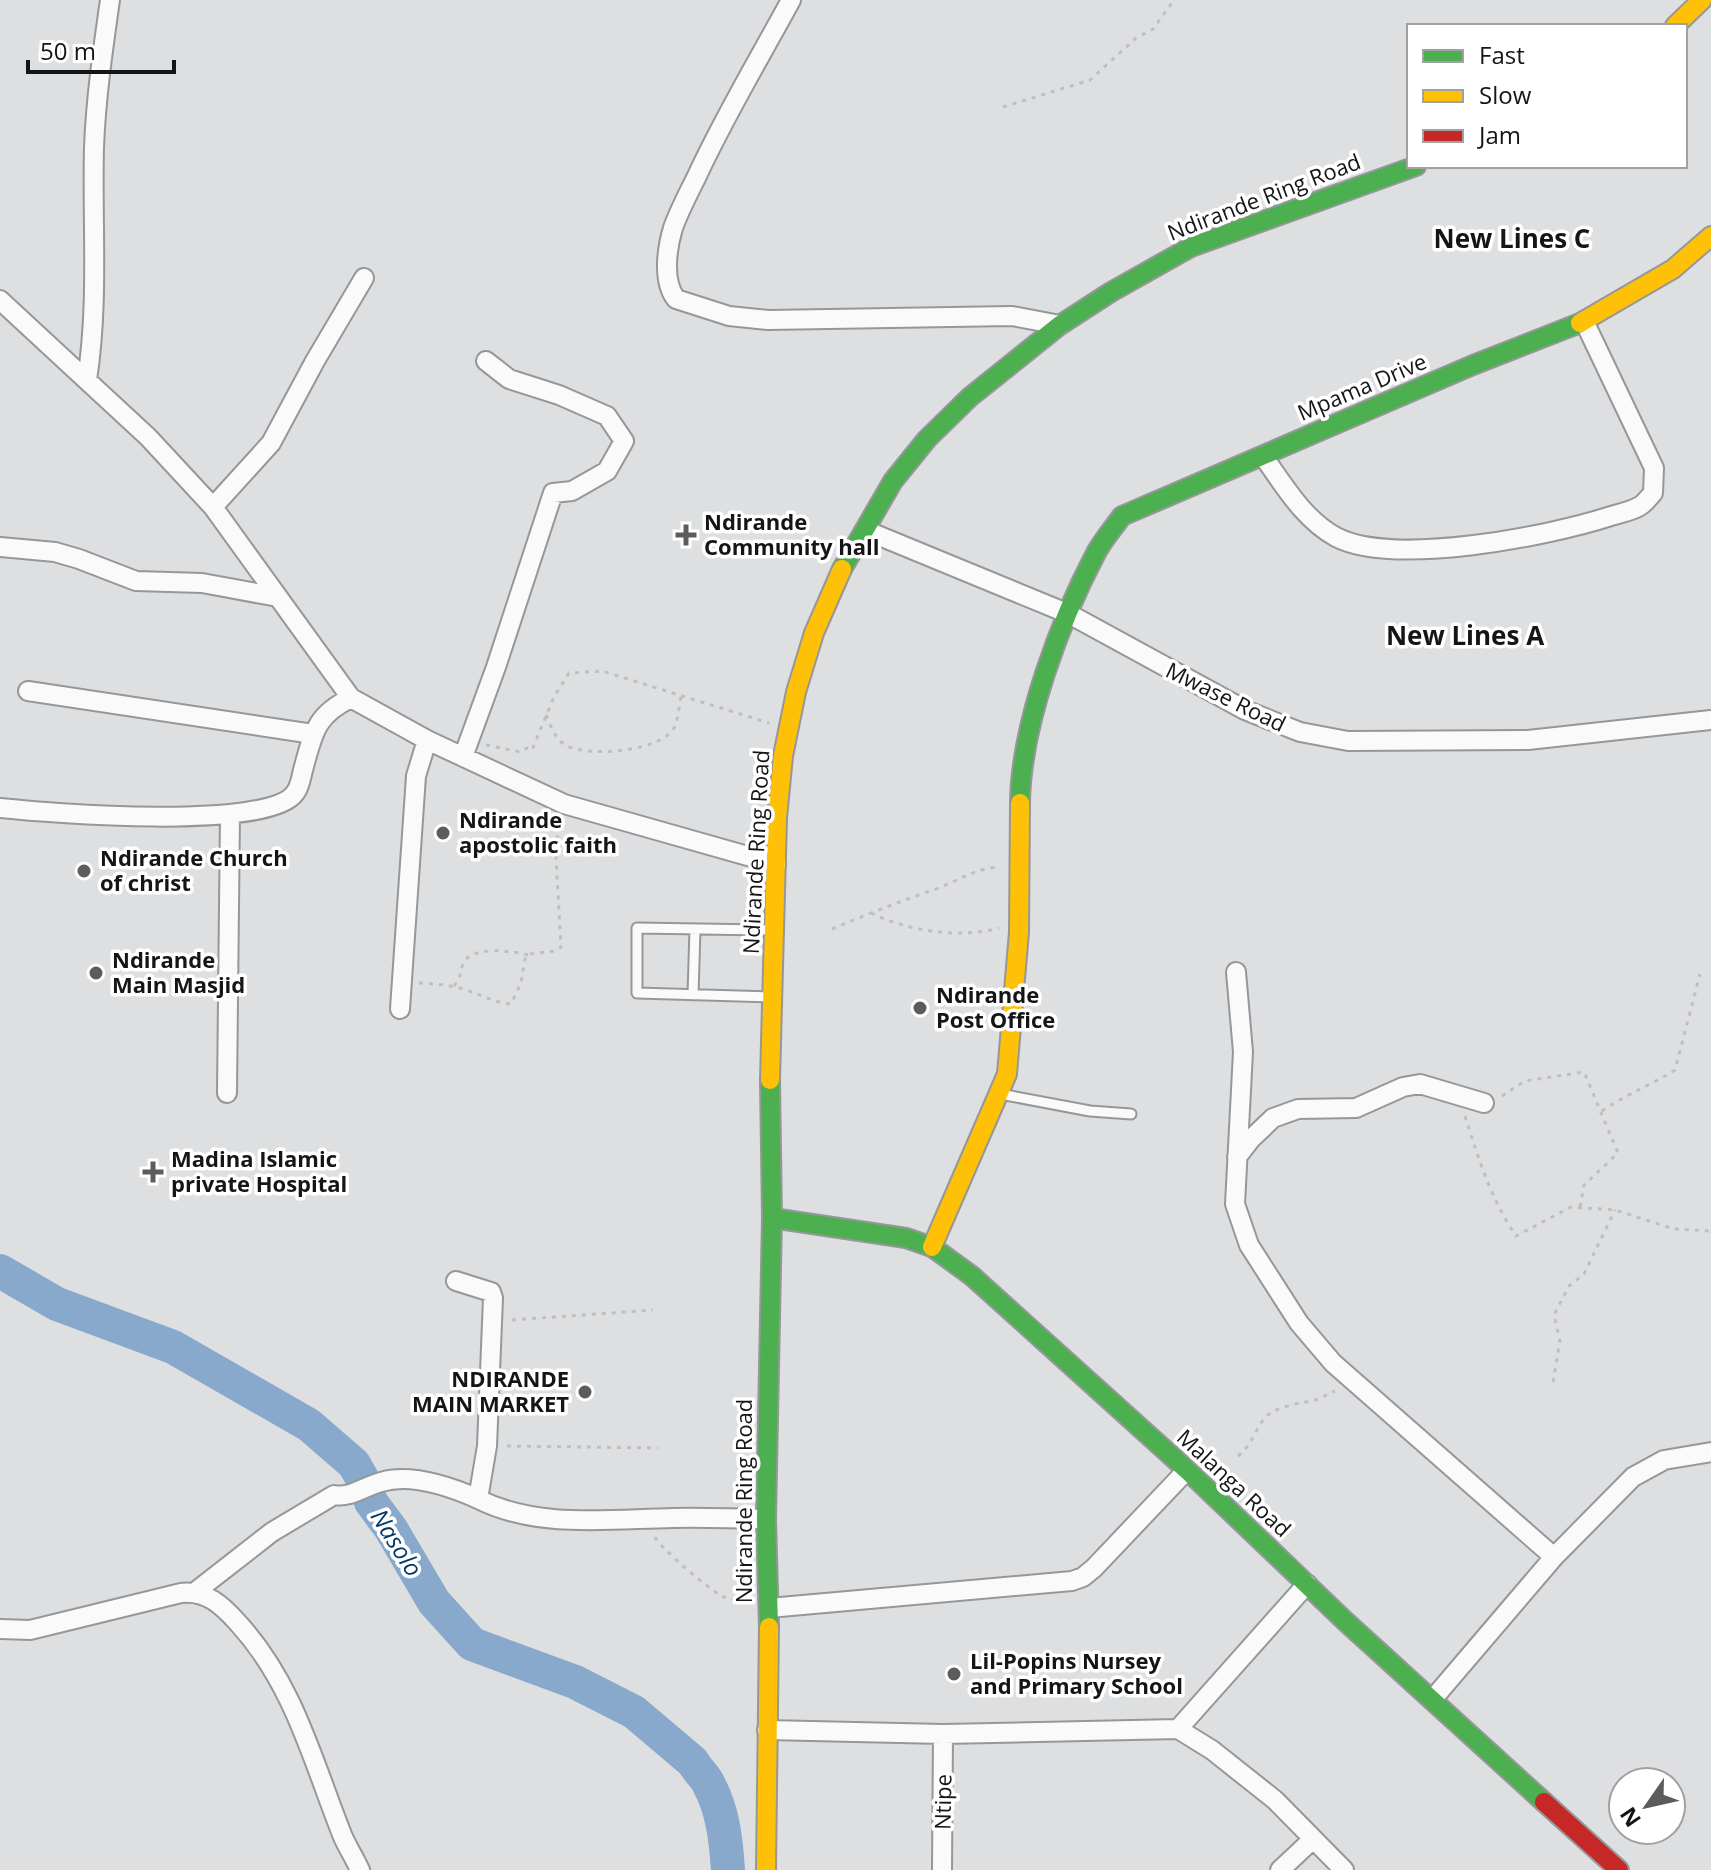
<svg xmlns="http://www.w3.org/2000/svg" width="1711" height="1870" font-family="'Open Sans',sans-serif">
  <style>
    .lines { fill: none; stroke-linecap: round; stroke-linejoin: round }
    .river { stroke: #88a9cb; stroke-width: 34 }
    .lane-casing { stroke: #969799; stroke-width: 13 }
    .street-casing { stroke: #969799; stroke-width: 22 }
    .fast-casing { stroke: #969799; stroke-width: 22 }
    .slow-casing { stroke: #969799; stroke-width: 22 }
    .jam-casing { stroke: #969799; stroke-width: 22 }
    .path { stroke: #bfbfc0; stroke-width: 3; stroke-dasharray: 4 6; stroke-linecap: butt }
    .lane { stroke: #fafafa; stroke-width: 9 }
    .street { stroke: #fafafa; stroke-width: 18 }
    .fast { stroke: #4caf50; stroke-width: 18 }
    .slow { stroke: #ffc107; stroke-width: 18 }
    .jam { stroke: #c62828; stroke-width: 18 }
    .poi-dot { fill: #5a5c5e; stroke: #fff; stroke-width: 3 }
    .labels { text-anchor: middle; stroke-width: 7; stroke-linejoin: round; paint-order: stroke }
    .street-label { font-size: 22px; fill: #141517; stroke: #fff }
    .poi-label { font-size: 22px; font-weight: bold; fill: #141517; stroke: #fff; text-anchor: start }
    .water-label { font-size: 24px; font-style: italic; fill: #043a67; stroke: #fff }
    .quarter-label { font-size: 26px; font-weight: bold; fill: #141517; stroke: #fff }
  </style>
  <rect width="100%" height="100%" fill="#dddfe1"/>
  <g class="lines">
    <path class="river" d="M0,1271L57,1304L173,1347L309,1425L354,1464L363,1480L371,1502L391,1529L434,1602L472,1644L575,1682L634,1712L693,1762C697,1770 704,1775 708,1783C723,1810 726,1840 728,1870"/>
    <defs>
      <path id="lane" d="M771,930L637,928V993L772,997
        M693,995L695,929
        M1000,1094L1090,1111L1131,1114"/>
      <path id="street" d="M791,0C759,59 724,117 696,178C688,194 679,211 673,228C667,248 662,281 676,299L729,316L768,320L1012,316L1060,325
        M0,300L148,437L213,507L351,698L427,740L564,804L776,864
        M87,380C99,302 92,225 94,147C96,97 103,49 110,0
        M1263,456C1284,485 1303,519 1336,537C1393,567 1550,536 1611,516C1621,513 1632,511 1640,506C1645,503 1649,497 1653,493L1654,468L1584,321
        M213,507L271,443L315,361L364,278
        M865,530L1069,614L1245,710L1300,732L1348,741L1528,740L1711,720
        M0,547L55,552L79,559L136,581L202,583L278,597
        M28,691L313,734
        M463,757L496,667L553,493L572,491L607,471L624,441L607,416L559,395L509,379L486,361
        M0,808C48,813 269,831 295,793C300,787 301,778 303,770C313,734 315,715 351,698
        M1236,972L1243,1052L1235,1204L1249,1245L1299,1323L1333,1363L1554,1557
        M400,1009L416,776L427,740
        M227,1093L230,814
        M1237,1157L1251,1139L1273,1118L1298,1109L1356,1108L1403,1087L1420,1084L1484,1103
        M456,1281L491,1292L493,1298L487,1446L478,1499C537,1529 609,1519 673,1518C704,1517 735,1519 766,1519
        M195,1592L272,1532L334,1495C351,1498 363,1487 381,1482C411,1473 451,1487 478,1499
        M769,1608L1072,1581L1083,1577L1094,1568L1187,1470
        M0,1629L30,1630L181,1593C206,1590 222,1605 238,1623C294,1684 313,1762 343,1837C348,1848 355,1859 360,1870
        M1432,1700L1554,1557L1633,1477L1664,1460L1711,1452
        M1178,1729L1307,1584
        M767,1730L943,1734L1178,1729L1212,1750L1275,1800L1344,1870
        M942,1870L943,1734
        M1280,1870L1312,1840"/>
      <path id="fast" d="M842,569L893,481L927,439L970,397L1060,325L1111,292L1191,247L1416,166
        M1020,803C1021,724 1060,621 1097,551C1104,539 1114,527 1122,516L1473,365L1580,323
        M772,1218L906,1238L932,1247L972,1276L1187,1470L1345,1621L1544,1802
        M769,1627L766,1519L772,1218L770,1080"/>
      <path id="slow" d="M1675,26L1702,0
        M1580,323L1673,269L1711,236
        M770,1080L777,818L783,756L796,692L814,633L842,569
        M932,1247L1007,1074L1019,932L1020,803
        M766,1870L769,1627"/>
      <path id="jam" d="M1544,1802L1619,1870"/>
    </defs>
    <use href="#lane" class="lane-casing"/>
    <use href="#street" class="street-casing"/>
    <use href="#fast" class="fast-casing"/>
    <use href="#slow" class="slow-casing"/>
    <use href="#jam" class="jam-casing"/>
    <path class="path" d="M1003,107L1090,80L1136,38L1153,29L1174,0
      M546,715C551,726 555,740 567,746C589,757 660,752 674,728C678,720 679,707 681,697
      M486,745L521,752L527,748L532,750L554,697L569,673L602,671L769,723
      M871,913C908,931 959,939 999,928
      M832,929C866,915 900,901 936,889C958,881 975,868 1000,867
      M419,983C437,984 455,985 472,992C486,997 496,1003 511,1004L521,983L525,959L529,954L555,951L561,947L556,858L558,822
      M454,986C462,976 459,974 463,964C470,945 514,951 529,955
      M1502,1096L1525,1081L1584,1072L1618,1153L1584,1185L1580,1207
      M1602,1111C1625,1095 1651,1085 1675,1070L1700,974
      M1465,1116C1478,1158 1491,1199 1516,1236L1571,1207L1615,1210L1674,1229L1711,1231
      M512,1320L653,1310
      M1553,1382L1560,1341L1554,1315L1569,1286L1584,1274L1615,1210
      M507,1446L658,1448
      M1238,1456C1254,1444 1256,1425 1268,1415C1277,1407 1299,1403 1311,1401C1319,1400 1327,1394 1335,1391
      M655,1537C659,1547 711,1591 722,1596C730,1600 738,1599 747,1601"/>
    <use href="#lane" class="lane"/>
    <use href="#street" class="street"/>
    <use href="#fast" class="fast"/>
    <use href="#slow" class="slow"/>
    <use href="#jam" class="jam"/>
  </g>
  <g class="poi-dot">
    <path d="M682 523h8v8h8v8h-8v8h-8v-8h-8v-8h8z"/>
    <circle cx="443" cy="833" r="8"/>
    <circle cx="84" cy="871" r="8"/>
    <circle cx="96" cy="973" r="8"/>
    <circle cx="920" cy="1008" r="8"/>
    <path d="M149 1160h8v8h8v8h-8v8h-8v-8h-8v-8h8z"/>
    <circle cx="585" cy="1392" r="8"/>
    <circle cx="954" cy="1674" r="8"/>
  </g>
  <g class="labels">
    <g class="street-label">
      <text transform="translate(1264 197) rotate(-21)" y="8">Ndirande Ring Road</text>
      <text transform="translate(1362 387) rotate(-23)" y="8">Mpama Drive</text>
      <text transform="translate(1226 697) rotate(26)" y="8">Mwase Road</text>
      <text transform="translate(756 852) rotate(-87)" y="8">Ndirande Ring Road</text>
      <text transform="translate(1234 1483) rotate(43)" y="8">Malanga Road</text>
      <text transform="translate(744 1501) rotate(-90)" y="8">Ndirande Ring Road</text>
      <text transform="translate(943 1802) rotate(-89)" y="8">Ntipe</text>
    </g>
    <g class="poi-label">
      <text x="704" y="530">Ndirande<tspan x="704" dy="25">Community hall</tspan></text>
      <text x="459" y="828">Ndirande<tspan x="459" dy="25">apostolic faith</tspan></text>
      <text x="100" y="866">Ndirande Church<tspan x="100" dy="25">of christ</tspan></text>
      <text x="112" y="968">Ndirande<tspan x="112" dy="25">Main Masjid</tspan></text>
      <text x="936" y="1003">Ndirande<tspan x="936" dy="25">Post Office</tspan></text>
      <text x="171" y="1167">Madina Islamic<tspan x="171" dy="25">private Hospital</tspan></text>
      <text x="569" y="1387" text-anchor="end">NDIRANDE<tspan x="569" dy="25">MAIN MARKET</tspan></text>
      <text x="970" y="1669">Lil-Popins Nursey<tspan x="970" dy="25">and Primary School</tspan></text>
    </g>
    <g class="water-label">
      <text transform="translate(396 1543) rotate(58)" y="8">Nasolo</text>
    </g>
    <g class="quarter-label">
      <text x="1512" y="248">New Lines C</text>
      <text x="1465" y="645">New Lines A</text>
    </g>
  </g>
  <rect x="1407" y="24" width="280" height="144" fill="#ffffff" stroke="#a1a1a2" stroke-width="2"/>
  <rect x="1423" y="50" width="40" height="12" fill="#4caf50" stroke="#a1a1a2" stroke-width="2"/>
  <text x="1479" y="64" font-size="24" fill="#141517">Fast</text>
  <rect x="1423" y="90" width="40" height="12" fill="#ffc107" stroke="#a1a1a2" stroke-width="2"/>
  <text x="1479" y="104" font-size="24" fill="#141517">Slow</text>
  <rect x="1423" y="130" width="40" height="12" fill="#c62828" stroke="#a1a1a2" stroke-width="2"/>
  <text x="1479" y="144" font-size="24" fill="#141517">Jam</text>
  <g transform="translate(1647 1806) rotate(236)"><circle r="38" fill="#ffffff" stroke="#a1a1a2" stroke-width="2"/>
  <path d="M0-6L14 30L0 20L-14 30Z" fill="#5a5c5e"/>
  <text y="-12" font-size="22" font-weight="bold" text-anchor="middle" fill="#141517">N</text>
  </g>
  <path d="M28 60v12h146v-12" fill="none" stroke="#141517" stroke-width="4"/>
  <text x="40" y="60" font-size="24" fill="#141517" stroke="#ffffff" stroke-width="6" paint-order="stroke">50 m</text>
</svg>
